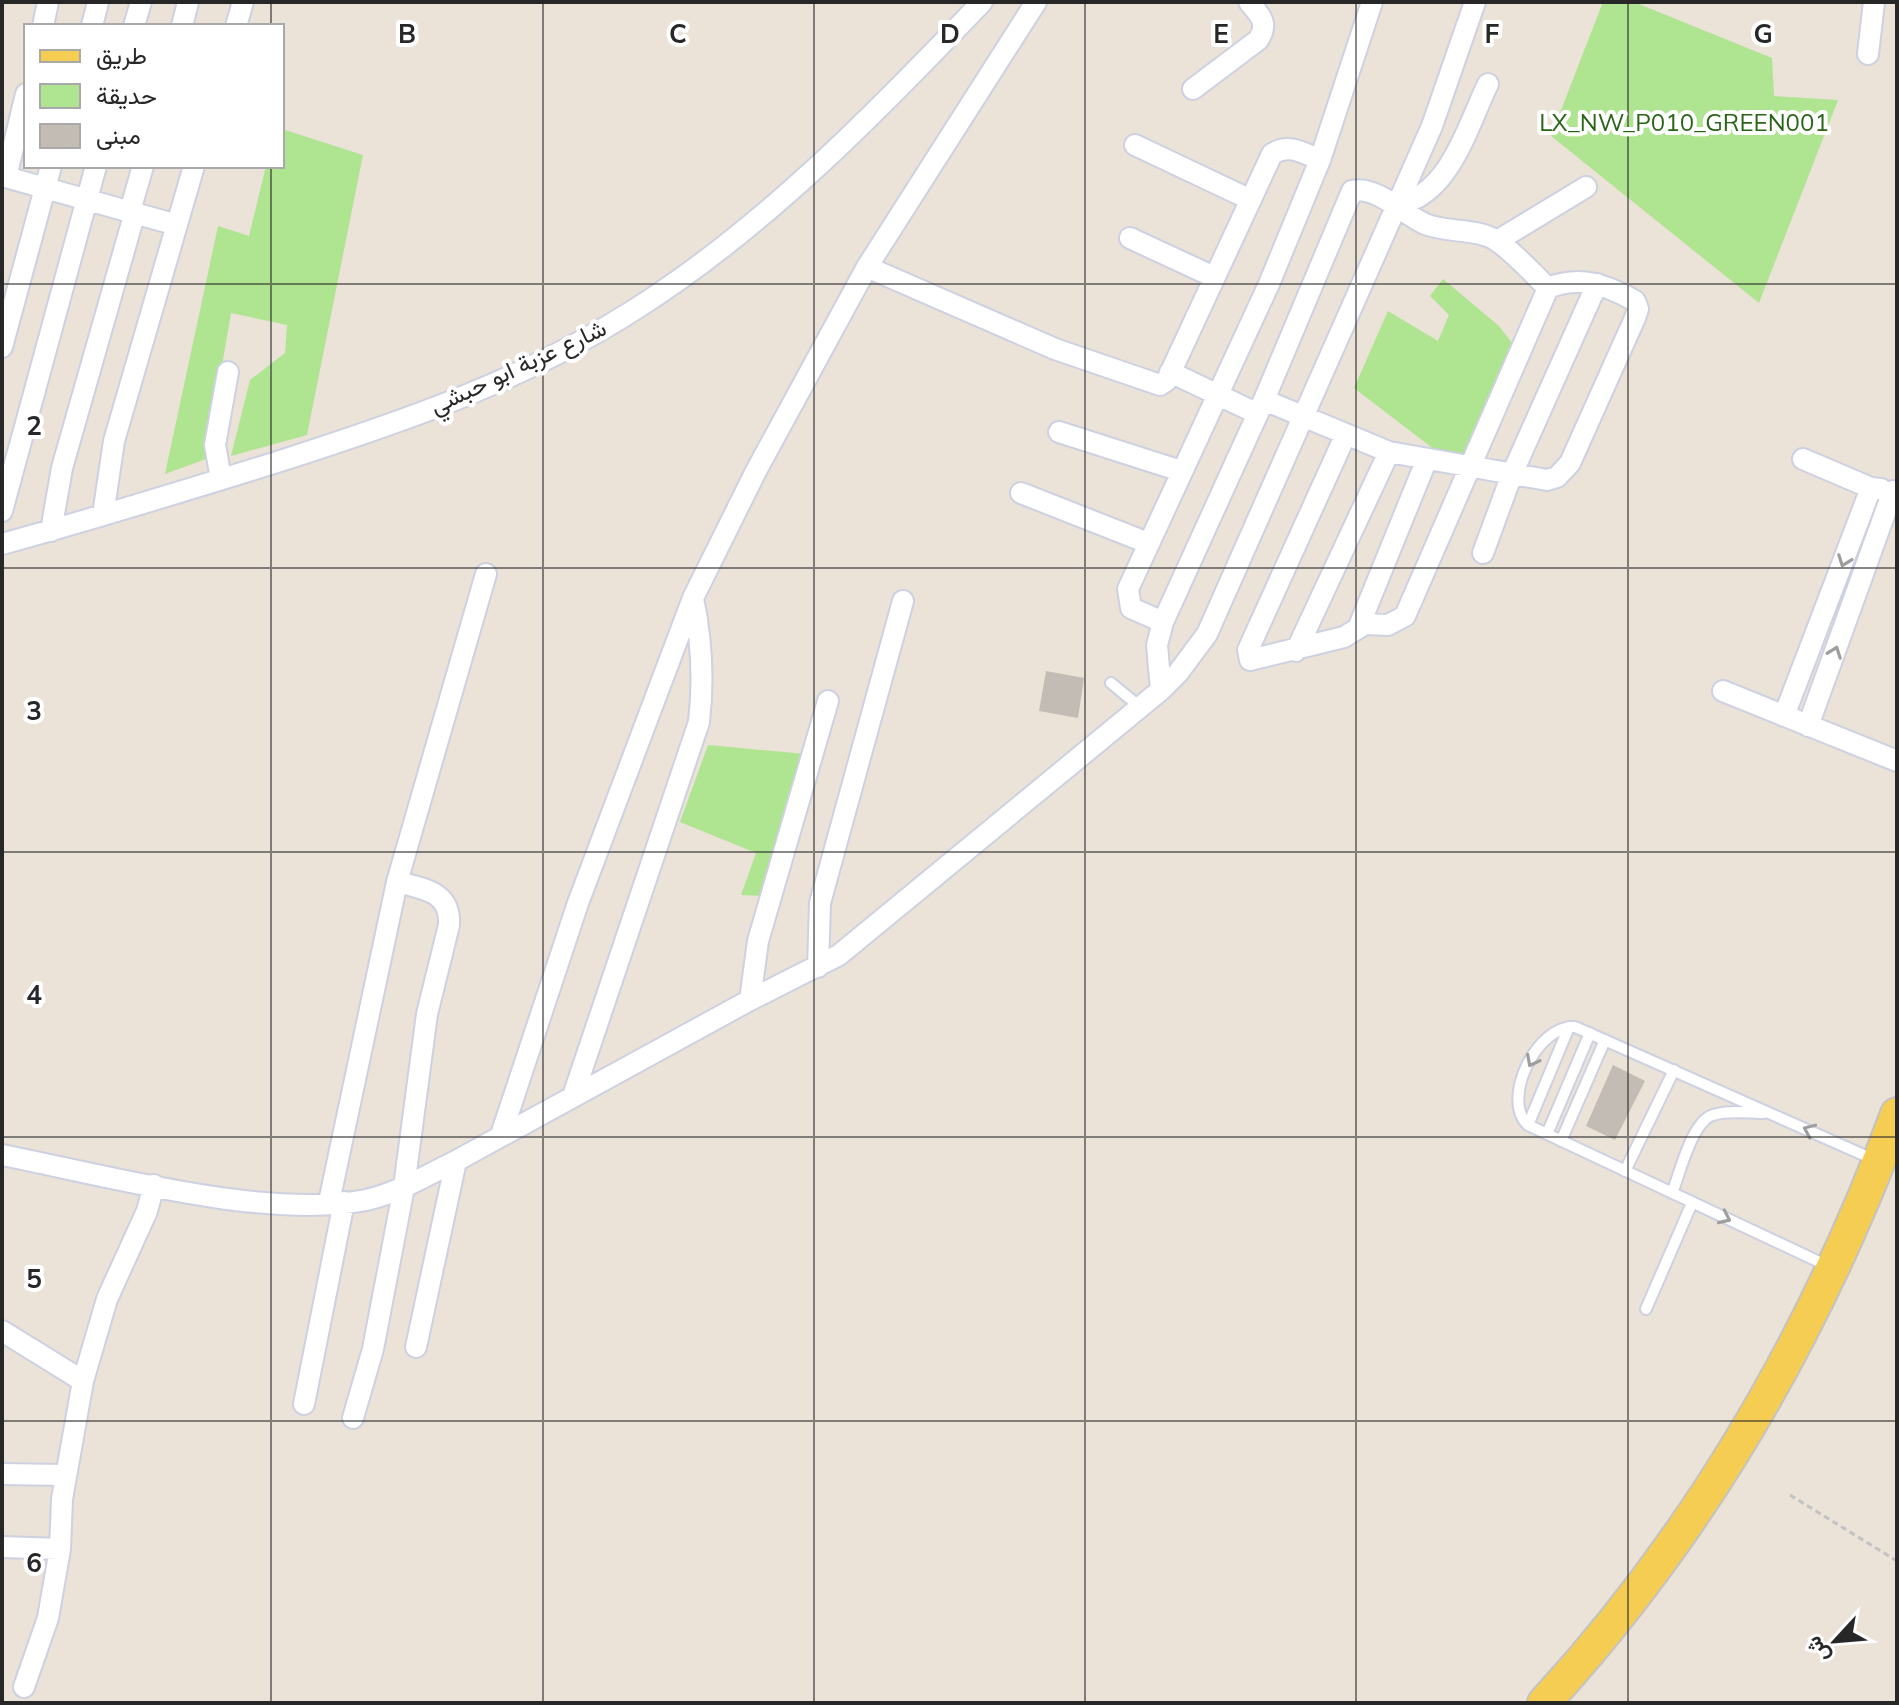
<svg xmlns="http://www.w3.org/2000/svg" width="1899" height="1705" font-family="Mulish,Vazirmatn,sans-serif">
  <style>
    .green { fill: #afe491 }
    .building { fill: #c2bcb5 }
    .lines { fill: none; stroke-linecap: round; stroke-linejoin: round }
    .service-casing { stroke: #cdd1e1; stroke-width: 14 }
    .minor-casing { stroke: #cdd1e1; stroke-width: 24 }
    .primary-casing { stroke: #c3c3c3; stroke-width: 36 }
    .path { stroke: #c3c3c3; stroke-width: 3; stroke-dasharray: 6 4; stroke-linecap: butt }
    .service { stroke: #fff; stroke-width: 10 }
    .minor { stroke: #fff; stroke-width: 20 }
    .primary { stroke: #f5cd52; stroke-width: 32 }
    .oneway { stroke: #9e9e9e }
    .grid { fill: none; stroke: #272727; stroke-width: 2; stroke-opacity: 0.55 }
    .labels { text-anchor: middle; stroke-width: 8; stroke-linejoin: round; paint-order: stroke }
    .park-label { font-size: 24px; fill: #286516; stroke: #fff }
    .street-label { font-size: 24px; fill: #272727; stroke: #fff }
    .grid-label { font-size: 26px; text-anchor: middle; font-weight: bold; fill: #272727; stroke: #fff; stroke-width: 8; stroke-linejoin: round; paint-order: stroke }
  </style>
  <rect width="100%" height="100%" fill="#ebe2d8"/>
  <path class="green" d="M1603,2H1634L1772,58L1774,96L1838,100L1759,303L1551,136Z
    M282,129L363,155L307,435L231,456L250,380L285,353L287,325L231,313L206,459L165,474L218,226L249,236L266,166H282Z
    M1443,279L1499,326L1512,343L1465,473L1354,388L1388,311L1438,341L1449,315L1430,296Z
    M708,745L806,754L764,896L741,895L756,853L680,822Z"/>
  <path class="building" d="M1046,671L1084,678L1078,718L1039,711Z
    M1613,1065L1645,1081L1615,1140L1586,1126Z"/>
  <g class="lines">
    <defs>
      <path id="service" d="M1111,683L1140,707
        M1528,1125L1569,1027
        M1547,1134L1590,1033
        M1561,1141L1605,1040
        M1625,1171L1674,1070
        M1672,1193C1680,1173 1692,1121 1713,1115C1728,1110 1748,1113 1764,1113
        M1830,1267L1528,1125C1500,1099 1538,1024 1575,1027L1875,1160
        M1646,1309L1692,1203"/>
      <path id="minor" d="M43,26L48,2
        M92,26L98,2
        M134,26L141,2
        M182,26L188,2
        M236,26L243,2
        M1868,54L1874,2
        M1193,89L1258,40C1269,24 1261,16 1249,2
        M1135,145L1251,200
        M2,176L177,225
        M6,177L26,94
        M1397,205C1450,195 1467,127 1488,84
        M130,211L143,166
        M1130,238L1214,277
        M1497,241L1586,187
        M867,267L1055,349L1160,385L1167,380L1272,154C1289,143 1303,153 1320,160
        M2,347L51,166
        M1170,372L1256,413
        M1264,400L1389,452L1547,480L1557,477L1570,463L1635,318L1638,309L1635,301C1607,285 1580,275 1548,288L1405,616L1388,625L1365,624L1344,637L1250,660L1248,650L1346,434
        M1059,432L1181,471
        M1803,459L1871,488L1881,489
        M221,479L215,445L228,372
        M1021,493L1148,543
        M2,511L96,166
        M103,515L114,441L194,166
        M51,531L62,468L135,212
        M2,544C93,519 184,491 274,463C399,423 523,381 634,310C764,228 876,113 982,2
        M1483,553L1512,474L1597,284
        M1163,622L1131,608L1128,589L1269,284L1320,160L1372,2
        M1359,626L1427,459
        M1296,651L1389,452
        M1161,690L1157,645L1163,622L1264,400L1352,191C1376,185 1403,214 1425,224C1447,233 1478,228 1497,241C1516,254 1532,273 1548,288
        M1723,691L1897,761
        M1784,716L1871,488
        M1808,726L1893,491
        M818,967L820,903L903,601
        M750,1000L758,941L828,701
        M573,1096L699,722C704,679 702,641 693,598
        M501,1135L578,903L693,598L756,471L867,267L1036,2
        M2,1155C104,1175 266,1220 366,1200C398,1193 427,1175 456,1161L750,1000L839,955L1161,690L1178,673L1207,634L1432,126L1475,2
        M329,1202L397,882L486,574
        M2,1331L83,1381
        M416,1347L456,1161
        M304,1404L344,1202
        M353,1418L373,1349L404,1187L427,1014L449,925C451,892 425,889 397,882
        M2,1474L65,1475
        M2,1547L60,1549
        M24,1687L48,1618L60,1549L62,1499L83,1381L107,1299L147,1211L154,1185"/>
      <path id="primary" d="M1544,1703C1702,1531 1816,1332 1897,1114"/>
    </defs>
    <use href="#service" class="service-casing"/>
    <use href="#minor" class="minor-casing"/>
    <use href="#primary" class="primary-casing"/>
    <path class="path" d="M1790,1495L1897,1561"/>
    <use href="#service" class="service"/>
    <use href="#minor" class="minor"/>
    <use href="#primary" class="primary"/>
  </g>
  <defs><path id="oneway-chevron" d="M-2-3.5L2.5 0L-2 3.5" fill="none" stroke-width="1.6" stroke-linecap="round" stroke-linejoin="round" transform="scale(2)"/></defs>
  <g class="oneway">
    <use href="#oneway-chevron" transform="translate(1844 561) rotate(110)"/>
    <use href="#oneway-chevron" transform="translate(1835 652) rotate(-70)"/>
    <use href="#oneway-chevron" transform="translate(1532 1061) rotate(117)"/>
    <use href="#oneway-chevron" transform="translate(1809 1130) rotate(-156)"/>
    <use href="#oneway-chevron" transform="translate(1725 1218) rotate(25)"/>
  </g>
  <path class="grid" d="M271,2V26M543,2V1703M814,2V1703M1085,2V1703M1356,2V1703M1628,2V1703M271,166V1703M2,284H1897M2,568H1897M2,852H1897M2,1137H1897M2,1421H1897"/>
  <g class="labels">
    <g class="park-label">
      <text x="1684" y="131">LX_NW_P010_GREEN001</text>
    </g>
    <g class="street-label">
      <text transform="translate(518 367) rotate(-25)" y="8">شارع عزبة ابو حبشي</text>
    </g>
  </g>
  <g class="grid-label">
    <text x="407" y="43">B</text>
    <text x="678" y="43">C</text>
    <text x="950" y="43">D</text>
    <text x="1221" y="43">E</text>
    <text x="1492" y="43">F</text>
    <text x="1763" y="43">G</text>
    <text x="34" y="435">2</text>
    <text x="34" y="720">3</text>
    <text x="34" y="1004">4</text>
    <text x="34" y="1288">5</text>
    <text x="34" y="1572">6</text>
  </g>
  <rect width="1899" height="1705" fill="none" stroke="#272727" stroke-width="8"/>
  <rect x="24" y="24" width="260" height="144" fill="#ffffff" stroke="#a9a9a9" stroke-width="2"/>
  <rect x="40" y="50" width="40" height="12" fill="#f5cd52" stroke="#a9a9a9" stroke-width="2"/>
  <text x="96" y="64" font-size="24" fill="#272727">طريق</text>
  <rect x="40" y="84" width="40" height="24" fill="#afe491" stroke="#a9a9a9" stroke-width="2"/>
  <text x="96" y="104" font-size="24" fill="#272727">حديقة</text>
  <rect x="40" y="124" width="40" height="24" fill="#c2bcb5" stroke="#a9a9a9" stroke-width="2"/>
  <text x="96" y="144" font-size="24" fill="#272727">مبنى</text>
  <g transform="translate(1835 1641) rotate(244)" stroke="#ffffff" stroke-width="6" paint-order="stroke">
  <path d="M0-6L14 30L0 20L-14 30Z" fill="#272727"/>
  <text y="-12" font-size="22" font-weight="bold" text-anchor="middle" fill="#272727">ش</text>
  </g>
</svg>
